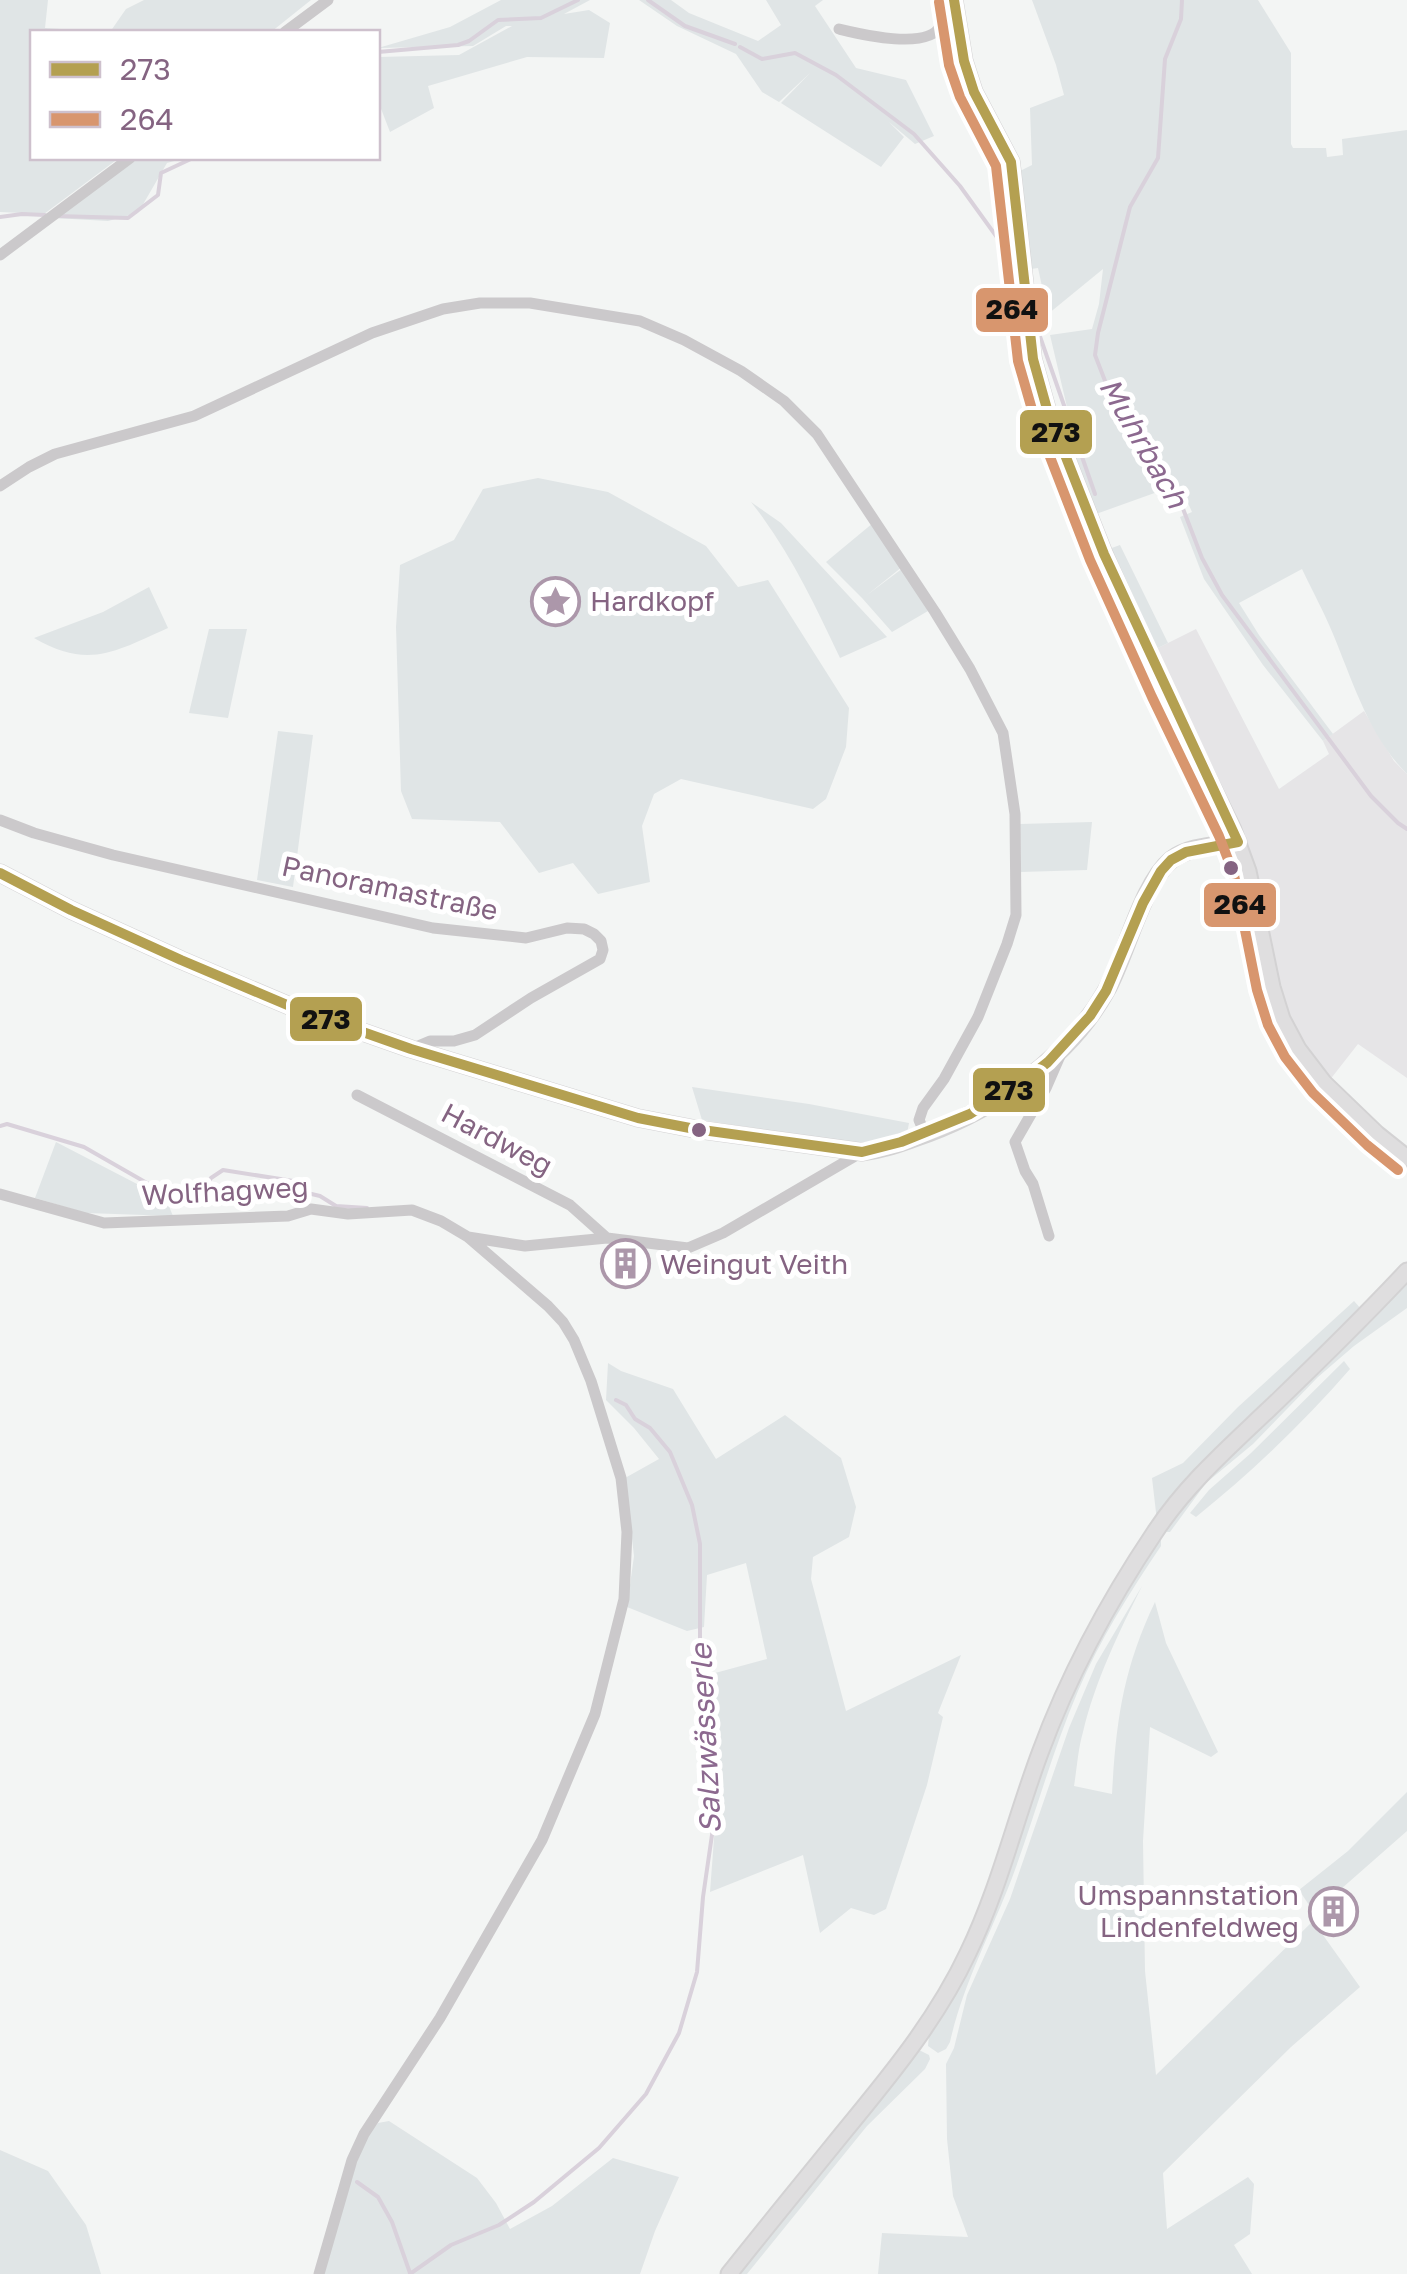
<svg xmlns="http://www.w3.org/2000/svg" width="1407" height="2274" font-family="'Golos Text',sans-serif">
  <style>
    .built { fill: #e6e5e7 }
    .green { fill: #e0e5e6 }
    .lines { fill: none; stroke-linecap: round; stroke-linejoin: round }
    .stream { stroke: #d9d1db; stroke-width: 4 }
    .secondary-casing { stroke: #d3d2d3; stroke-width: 19 }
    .street { stroke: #cbc9cb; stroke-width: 11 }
    .secondary { stroke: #dfdedf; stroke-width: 15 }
    .bus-1-casing { stroke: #fff; stroke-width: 18 }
    .bus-2-casing { stroke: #fff; stroke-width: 18 }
    .bus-1 { stroke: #b4a051; stroke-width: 10 }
    .bus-2 { stroke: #d8966e; stroke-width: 10 }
    .bus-dot { fill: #856482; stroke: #fff; stroke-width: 4 }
    .labels { text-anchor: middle; stroke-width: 10; stroke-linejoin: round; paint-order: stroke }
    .poi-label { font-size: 28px; fill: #856482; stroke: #fff; text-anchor: start }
    .street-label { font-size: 28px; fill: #856482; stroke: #fff }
    .water-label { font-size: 30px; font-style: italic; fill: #8c698f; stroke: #fff }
    .line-badge { stroke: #fff; stroke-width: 4 }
    .pale-badge-label { font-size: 28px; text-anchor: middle; font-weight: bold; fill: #111 }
  </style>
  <rect width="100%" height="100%" fill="#f3f5f4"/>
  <path class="built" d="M1196,629L1279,789L1329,754L1323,741L1364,711L1394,761L1407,774V1078L1358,1044L1329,1081L1293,1029L1276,986L1255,874L1152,651Z"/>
  <path class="green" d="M0,0H48L45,28L110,32L126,9L144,0H311L271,32H32V158H119L44,214L0,212Z
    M501,0H590L564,14L589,10L610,23L604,58L527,57L428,86L434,108L390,132L378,101V57L459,55L512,26H506L473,46L378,48L450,27Z
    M639,0H671L689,13L758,41L781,25L766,0H823L815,6L856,68L906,80L934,136L915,144L889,122L904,137L881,167L781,103L810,73L779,102L762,92L736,54L677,26Z
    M1032,0H1258L1291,53V144L1293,148H1326L1327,157L1343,155L1342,139L1407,130V774C1369,736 1353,682 1333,634C1324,612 1312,590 1302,569L1239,603L1259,635L1333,734L1323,741L1263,665L1204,579L1180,517L1192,512L1183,492L1173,496L1163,490L1096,514L1055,413L1067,407L1050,335L1092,329L1099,304L1103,269L1048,314L1038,268L1031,269L1020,171L1032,165L1030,108L1064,95L1056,65Z
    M137,158H185L167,163L138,213L108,221L54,218Z
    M538,478L608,492L706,546L738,587L768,580L849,708L846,747L826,799L813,809L681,779L654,794L642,826L650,882L598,894L573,863L539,873L500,822L412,819L401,791L396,627L400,565L454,540L483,489Z
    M751,502L781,523L887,637L840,658C814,603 789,550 751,502Z
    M873,523L902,567L867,595L903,568L928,611L892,632L862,598L826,562Z
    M1120,545L1168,643L1152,651L1109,549Z
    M149,587L168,628C116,651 89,670 34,638L103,612Z
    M209,629H247L228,718L189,713Z
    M278,731L313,735L293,887L257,880Z
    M1092,822L1087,870L1021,872L1020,824Z
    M692,1087L809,1104L909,1123L907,1134L875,1144H858L702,1120Z
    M56,1142L166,1199L173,1216L86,1213L35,1198Z
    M1407,1283V1308L1354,1346L1318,1377L1253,1444L1206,1483L1170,1532H1167L1165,1526L1185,1499Z
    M1354,1301L1362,1310C1290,1377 1214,1441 1157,1521L1152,1478L1183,1463L1238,1407Z
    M1344,1361L1350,1369C1303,1423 1252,1472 1196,1517L1190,1513L1209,1490L1251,1453Z
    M608,1363L621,1371L673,1389L716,1459L785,1415L841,1458L856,1507L849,1537L813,1557L811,1579L846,1711L961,1655L938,1713L943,1717L927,1785L886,1909L874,1915L851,1908L820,1933L803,1855L710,1892L717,1799L704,1676L767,1659L746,1563L707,1575L704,1627L687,1631L627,1607L634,1556L625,1478L659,1459L634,1428L606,1400Z
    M1158,1538L1161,1541V1546C1130,1592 1100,1639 1078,1691C1052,1752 1035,1816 1012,1878C991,1933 963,1984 950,2042L946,2049L938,2053L928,2046L929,2034L1039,1776L1059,1723L1101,1631Z
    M1142,1586C1119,1632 1095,1681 1083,1732C1078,1749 1077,1768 1074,1786L1112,1794C1116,1721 1123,1669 1155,1602L1166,1643L1218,1752L1211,1757L1150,1727L1143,1841L1145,1971L1156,2075L1313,1921L1360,1987L1291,2047L1163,2173L1167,2229L1248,2177L1254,2184L1250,2234L1234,2245L1252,2274H878L882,2233L968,2237L953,2196L947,2139L946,2064L954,2048L967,1995L1010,1899L1069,1728L1096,1664Z
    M1407,1792V1831L1341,1889L1355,1912L1327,1932L1299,1890L1348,1851Z
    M919,2050L929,2055L930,2059L925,2069L867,2126L747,2274H736Z
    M389,2121L477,2178L496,2203L510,2229L552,2206L613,2158L679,2177L655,2231L640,2274H323L345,2191L368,2135L378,2123Z
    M0,2150L48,2171L86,2225L101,2274H0Z"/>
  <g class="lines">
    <path class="stream" d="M648,0L685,26L735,44
      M1182,0L1181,19L1165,59L1158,158L1130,207L1098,333L1095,355L1114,404L1180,501L1202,558L1222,595L1371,796L1398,823L1407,829
      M740,47L762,59L795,53L836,75L914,134L960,186L1017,265
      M378,52L458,45L469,41L498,20L541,18L578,0
      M56,216L128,218L158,195L161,173L193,158
      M0,217L22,214L45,215
      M1037,328L1095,494
      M0,1126L7,1124L84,1147L180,1202L198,1201L211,1178L223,1170L293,1181L299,1191L320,1196L336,1206L367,1208
      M357,2182L378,2197L392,2222L410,2273
      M410,2274L451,2245L499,2225L534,2202L599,2148L646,2094L679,2033L697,1972L703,1897L714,1821L700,1669V1544L692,1505L670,1452L650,1428L635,1419L626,1405L616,1400"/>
    <defs>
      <path id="secondary" d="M954,0L964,61L974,92L1011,162L1033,359L1047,409L1104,554L1165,690L1233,830L1248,871L1272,987L1282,1019L1298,1049L1324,1083L1377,1134L1407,1158
        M0,873L71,910L181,960L292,1007L411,1049L638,1118L695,1129L862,1152C881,1150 897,1144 914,1138C989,1113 1067,1061 1106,991C1126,956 1142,884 1171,860C1189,846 1216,846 1238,842
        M729,2274C767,2226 805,2180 843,2133C890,2076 937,2019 968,1953C999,1889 1015,1820 1040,1753C1069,1674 1108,1602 1155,1532C1186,1485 1227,1449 1268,1410C1315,1365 1362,1319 1407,1271"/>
    </defs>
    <use href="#secondary" class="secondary-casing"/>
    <path class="street" d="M839,29C860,34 929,51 941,25C944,18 943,7 943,0
      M285,32L328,0
      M0,255L130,158
      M0,486L29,467L55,454L194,416L372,333L443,309L480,303H530L640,321L684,340L741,371L784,401L817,434L935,612L970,669L1003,733L1015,814L1016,915L1007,944L978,1017L944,1079L923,1108L919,1120L925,1134
      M0,820L34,833L113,855L433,928L526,938L567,928L584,929L594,934L601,941L603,950L600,959L531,998L475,1035L454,1041H430L411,1049
      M357,1095L570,1205L607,1238
      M0,1194L104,1223L288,1216L311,1209L348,1214L412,1210L441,1221L468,1237L525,1246L607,1238L688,1248L723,1233L862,1152
      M1049,1236L1033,1184L1025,1171L1015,1142L1046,1088L1063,1049
      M319,2274L352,2160L364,2134L440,2018L542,1840L595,1714L624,1599L627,1532L621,1478L591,1381L574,1340L563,1322L548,1306L468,1237"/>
    <use href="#secondary" class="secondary"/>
    <defs>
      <path id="bus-1" d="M954,0L964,61L974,92L1011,162L1033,359L1047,409L1104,554L1238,842
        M0,873L71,910L181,960L292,1007L411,1049L638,1118L695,1129L862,1152L901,1142L970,1114L1024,1081L1048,1062L1090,1016L1106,991L1143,903L1161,871L1171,860L1186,852L1238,842"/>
      <path id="bus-2" d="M939,2L949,65L960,97L996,166L1018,361L1033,413L1090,560L1152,697L1219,836L1234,875L1257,990L1268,1025L1285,1057L1313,1093L1367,1145L1398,1170"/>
    </defs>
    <use href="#bus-1" class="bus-1-casing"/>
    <use href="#bus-2" class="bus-2-casing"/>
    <use href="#bus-1" class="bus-1"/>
    <use href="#bus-2" class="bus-2"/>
  </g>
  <defs>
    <symbol id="sight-ring" viewBox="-11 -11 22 22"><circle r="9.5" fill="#fff" stroke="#ac97aa" stroke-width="1.5"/><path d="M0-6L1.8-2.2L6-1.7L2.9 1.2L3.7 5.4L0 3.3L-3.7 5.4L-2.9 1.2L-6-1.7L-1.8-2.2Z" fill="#ac97aa"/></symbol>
    <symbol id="building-ring" viewBox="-11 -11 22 22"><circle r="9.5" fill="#fff" stroke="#ac97aa" stroke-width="1.5"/><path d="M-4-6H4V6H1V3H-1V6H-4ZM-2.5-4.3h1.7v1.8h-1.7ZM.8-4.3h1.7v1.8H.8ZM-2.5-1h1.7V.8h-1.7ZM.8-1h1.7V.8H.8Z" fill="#ac97aa"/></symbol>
  </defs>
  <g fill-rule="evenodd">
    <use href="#sight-ring" x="528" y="574" width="55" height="55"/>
    <use href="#building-ring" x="598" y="1236" width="55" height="55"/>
    <use href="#building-ring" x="1306" y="1884" width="55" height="55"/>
  </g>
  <g class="bus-dot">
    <circle cx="1231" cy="868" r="9"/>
    <circle cx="699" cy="1130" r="9"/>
  </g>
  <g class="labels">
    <g class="poi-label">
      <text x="590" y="611">Hardkopf</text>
      <text x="660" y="1274">Weingut Veith</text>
      <text x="1299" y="1905" text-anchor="end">Umspannstation<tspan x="1299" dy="32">Lindenfeldweg</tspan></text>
    </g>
    <g class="street-label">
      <text transform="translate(390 888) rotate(12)" y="10">Panoramastraße</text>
      <text transform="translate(497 1139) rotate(28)" y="10">Hardweg</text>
      <text transform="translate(225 1191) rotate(-3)" y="10">Wolfhagweg</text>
    </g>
    <g class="water-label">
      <text transform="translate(1143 443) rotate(60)" y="10">Muhrbach</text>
      <text transform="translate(706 1739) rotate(-93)" y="10">Salzwässerle</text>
    </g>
  </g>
  <g class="line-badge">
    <rect x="974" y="286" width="76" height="48" rx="10" fill="#d8966e"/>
    <rect x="1018" y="408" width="76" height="48" rx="10" fill="#b4a051"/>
    <rect x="1202" y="881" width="76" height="48" rx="10" fill="#d8966e"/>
    <rect x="288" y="995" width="76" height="48" rx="10" fill="#b4a051"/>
    <rect x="971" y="1066" width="76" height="48" rx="10" fill="#b4a051"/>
  </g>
  <g class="pale-badge-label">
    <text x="1012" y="319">264</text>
    <text x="1056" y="442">273</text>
    <text x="1240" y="914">264</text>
    <text x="326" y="1029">273</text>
    <text x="1009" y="1100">273</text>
  </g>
  <rect x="30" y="30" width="350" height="130" fill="#ffffff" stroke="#cec1cd" stroke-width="2.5"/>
  <rect x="50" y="62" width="50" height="15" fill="#b4a051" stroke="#cec1cd" stroke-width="2.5"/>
  <text x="120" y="80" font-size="30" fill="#856482">273</text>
  <rect x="50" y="112" width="50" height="15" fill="#d8966e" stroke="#cec1cd" stroke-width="2.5"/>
  <text x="120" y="130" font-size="30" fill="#856482">264</text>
</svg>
